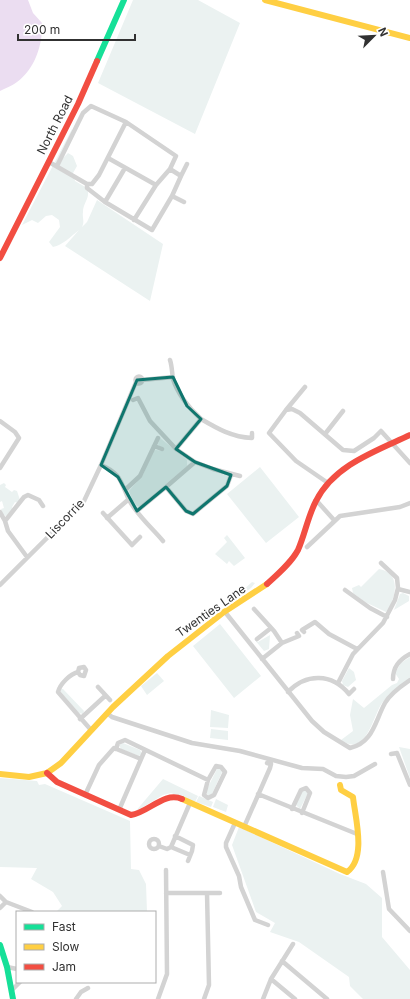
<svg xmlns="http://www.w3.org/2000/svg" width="410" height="999" font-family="Inter,sans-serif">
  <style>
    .green { fill: #ebf2f1 }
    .water { fill: #ebddf1 }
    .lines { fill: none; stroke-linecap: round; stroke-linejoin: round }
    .street { stroke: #d3d3d3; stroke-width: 4.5 }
    .fast { stroke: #16e098; stroke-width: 6 }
    .slow { stroke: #ffcf43; stroke-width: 6 }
    .jam { stroke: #f24e42; stroke-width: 6 }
    .marked { fill: #0f766e; fill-opacity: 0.2; stroke: #0f766e; stroke-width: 3; stroke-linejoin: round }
    .labels { text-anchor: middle; stroke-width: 4; stroke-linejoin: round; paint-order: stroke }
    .street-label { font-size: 12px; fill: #313131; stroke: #fff }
  </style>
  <rect width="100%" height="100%" fill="#fff"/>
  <path class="green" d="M133,0H198L240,23L195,134L98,83Z
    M72,129L71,140L63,158L68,153L73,156L77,166L73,173L75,181L87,188C91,198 83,202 83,212C82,218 85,221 82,227L87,222L97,200L163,244L150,301L65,246L79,230C70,237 63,245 53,247L49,242L60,227L59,220L52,215L46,216L38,223L32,220L22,225Z
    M160,438L187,460V466L140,506H137L133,501L129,491L143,475L153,451L156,450L161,451L158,444Z
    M260,467L299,517L266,543L227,494Z
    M4,483L6,485L5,487L12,492L14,490L17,491L20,500L18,503L15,502L12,507L13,509L6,516L3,515L1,509L4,508L2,501L0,502V485Z
    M227,535L245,558L234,566L229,561L227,564L215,554L227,542L224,538Z
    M379,569C402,573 396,598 386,612L365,602L353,593L352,588L359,585L361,587Z
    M252,582L255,583L251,588L231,602H230Z
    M403,593L409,596V601L394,610L400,594Z
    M220,624L261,676L234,698L193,646Z
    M270,635L269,649L264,651L254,639L258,642Z
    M410,657V678C401,686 390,694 382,703C373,716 366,758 341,740L353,731L350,715L353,699L364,708L392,685L397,683L399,679L395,673L401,663Z
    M349,668L354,672L356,680L348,687L343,685L342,681Z
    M157,673L164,681L147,695L141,686Z
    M61,689H63L84,711L83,714L79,713L60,691Z
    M211,710L229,715L228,728L210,727Z
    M211,729L228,731V740L210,738Z
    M123,743L140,750L142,754L139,756L121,749L119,745Z
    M399,747L410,749V778Z
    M217,769H220L222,772L212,794L208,796L206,791Z
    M0,778L37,781L39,785L45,784L130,821L131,869L139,870L146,884L147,912H56L62,906L53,892L31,879L37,868L0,867Z
    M163,779L198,796L195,802L171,793L163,795L135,812Z
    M305,790L308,793L300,809L296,805L302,791Z
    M199,796L213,802L211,807L196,802Z
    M216,799L228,805L226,812L213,807Z
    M239,827L340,874L366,884L382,898V937L410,970V999H363L350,986L349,977L299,942L270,932L275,923L256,912L232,845Z"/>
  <path class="water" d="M0,0H28L33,13L42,23C43,44 35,69 17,82C12,86 5,88 0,91Z"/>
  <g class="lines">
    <path class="street" d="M49,162L87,184V188L105,202L125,168
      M57,166L83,113L91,106L126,122L176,156L170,169L156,185L108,158
      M170,169L181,176L187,164
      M87,184H92L99,175L126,122
      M172,196L181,176
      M105,202L152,230L172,196L184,202
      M134,220L156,185
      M170,360C172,366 172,373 173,379C178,395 189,408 201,419
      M135.5 380a3.5 3.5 0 1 1 7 0a3.5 3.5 0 1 1-7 0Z
      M142,380L173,377
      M133,400L138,398L150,421L176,449
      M286,410L305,387
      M0,421L15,432L19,438L0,468
      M325,434L343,411
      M154,446L162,449
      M195,462L176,449L201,419C218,429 232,437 252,438V433
      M101,465L136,382
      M328,483L296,461L269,433L286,410L292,409L300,413L343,450L354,451L374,438L381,431L410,463
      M166,487L195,462L213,469L240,476
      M126,489L140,476L158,438
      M316,500L334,520
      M137,511L166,487L186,511L193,514L227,486L231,475
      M0,512L5,521
      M103,513L132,545L140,537
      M107,518L129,499
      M307,547L340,516L400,507L410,503
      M27,557L8,531L5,521L24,497L28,495L39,500L43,506
      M0,585L84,501L101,465C121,473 121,483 129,500C137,515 152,528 163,541
      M398,589L410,592
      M345,590L370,608L387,617
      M254,609L274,631L282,643
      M225,612L312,721L324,732L350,748C373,743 375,721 385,703C390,694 401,686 410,680
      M304,632L302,630L315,622L329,634L357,649
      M257,639L271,628
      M262,659L282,643L299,636L297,633
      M78,672L80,675L84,676L86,670L84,667L79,668L78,672C70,674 60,684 58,692L91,730
      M393,679C393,667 399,660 410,654
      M338,683L353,654L383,623L395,600L398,588L397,578L381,563
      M98,687L110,700
      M288,692C306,673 332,673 349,694L354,689
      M107,713L112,717L192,743L240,751L302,768L323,769L336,776L346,777L354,776L375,764
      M80,719L105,696
      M116,749L118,743L125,740L208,780
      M391,754L397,753L410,785
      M216,766L221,767L225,772L214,795L208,798L204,795L208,780Z
      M258,794L357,834
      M85,795L99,765L114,748L141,759
      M292,809L301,790L306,788L310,793L302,813
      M119,810L145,750
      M235,823L226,843V847L239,876L241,887L255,920L268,925
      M244,827L270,768L271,764L267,763
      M175,836L193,845L192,851L188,861
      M149 844a5 5 0 1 1 10 0a5 5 0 1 1-10 0Z
      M159,846L167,849L171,847L190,803
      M171,847L190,855
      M383,872L389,909L410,931
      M166,893H220
      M0,896L6,902
      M0,908L6,902L32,912
      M282,961L327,999
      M7,967L17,969
      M271,979L295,999
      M12,990L20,982
      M76,999L81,992L88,988
      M158,999L167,974L166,870
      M204,999L209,985L207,893
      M263,999L271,979L293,944"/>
    <path class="fast" d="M97,61L124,0
      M0,945L7,967L13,999"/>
    <path class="slow" d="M265,0L410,38
      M0,774L29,777L47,773L61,763L113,707L168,656L224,612L267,584
      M182,799L347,872C367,858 355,817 353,797L341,790L340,785"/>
    <path class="jam" d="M0,258L78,104L97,61
      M267,584C278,574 291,563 298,550C305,534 308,516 316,501C334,465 376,451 410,435
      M47,773L57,782L131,815C148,813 164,791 182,799"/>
  </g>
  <path class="marked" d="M173,377L187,406L201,419L176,449L195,462L231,475L227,486L193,514L186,511L166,487L137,511L118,477L101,465L137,380Z"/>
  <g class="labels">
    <g class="street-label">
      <text transform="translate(55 125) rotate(-63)" y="4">North Road</text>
      <text transform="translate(65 519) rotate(-46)" y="4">Liscorrie</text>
      <text transform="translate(211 611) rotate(-35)" y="4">Twenties Lane</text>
    </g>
  </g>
  <rect x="16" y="911" width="140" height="72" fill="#ffffff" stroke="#adadad"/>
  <rect x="24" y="924" width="20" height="6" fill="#16e098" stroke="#adadad"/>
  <text x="52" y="931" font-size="12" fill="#313131">Fast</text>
  <rect x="24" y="944" width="20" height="6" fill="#ffcf43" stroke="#adadad"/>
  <text x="52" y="951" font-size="12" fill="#313131">Slow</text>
  <rect x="24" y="964" width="20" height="6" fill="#f24e42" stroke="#adadad"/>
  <text x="52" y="971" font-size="12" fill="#313131">Jam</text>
  <g transform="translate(374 36) rotate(66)" stroke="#ffffff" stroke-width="3" paint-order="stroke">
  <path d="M0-3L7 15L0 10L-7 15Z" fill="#313131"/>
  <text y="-6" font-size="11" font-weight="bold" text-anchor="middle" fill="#313131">N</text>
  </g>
  <path d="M18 34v6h117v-6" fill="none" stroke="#313131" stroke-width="2"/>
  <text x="24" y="34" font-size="12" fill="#313131" stroke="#ffffff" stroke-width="3" paint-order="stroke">200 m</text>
</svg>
